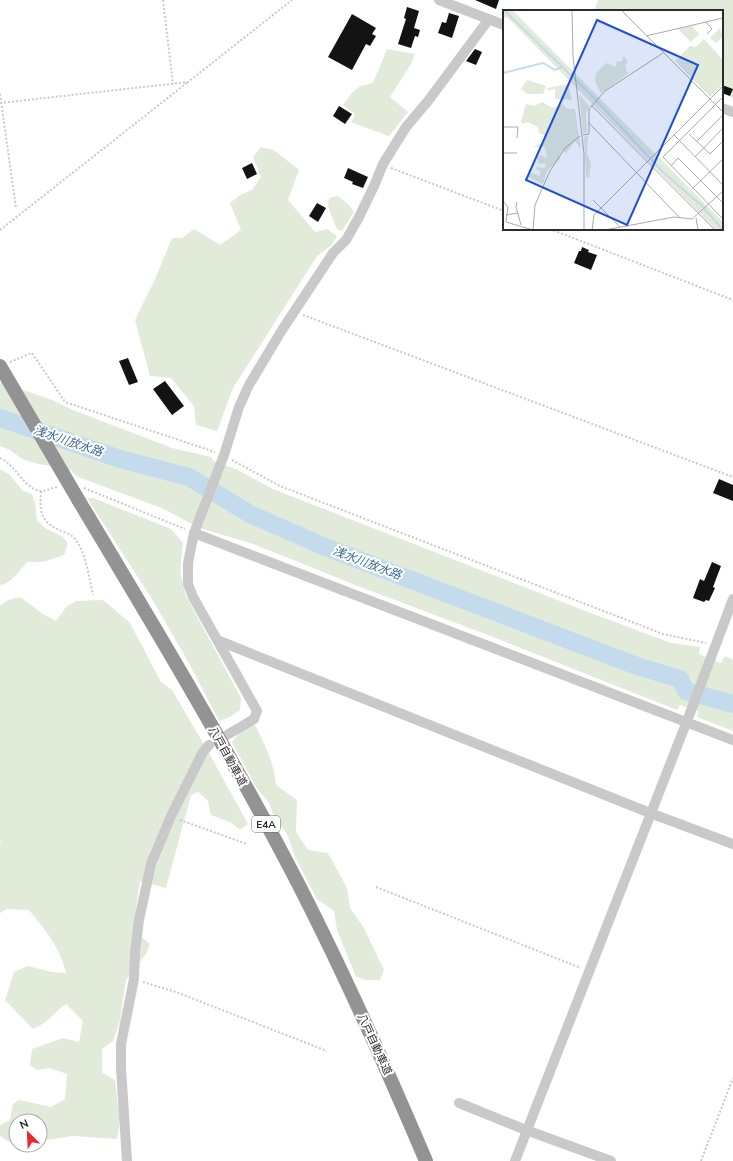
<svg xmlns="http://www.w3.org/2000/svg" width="733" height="1161" font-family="Mulish,'Noto Sans JP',sans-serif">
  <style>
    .green { fill: #e2ebd9 }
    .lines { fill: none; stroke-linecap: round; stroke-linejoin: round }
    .river { stroke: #c3dbec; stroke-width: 18 }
    .building { fill: #131313 }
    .path { stroke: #c9c9c9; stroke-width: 2; stroke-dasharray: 2 2; stroke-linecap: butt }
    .minor { stroke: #c9c9c9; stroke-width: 10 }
    .highway { stroke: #939393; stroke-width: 14 }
    .highway-bridge { stroke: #939393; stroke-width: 14 }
    .labels { text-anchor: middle; stroke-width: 4; stroke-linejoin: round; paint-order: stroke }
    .shield { fill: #fff; stroke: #6b6b6b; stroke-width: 1 }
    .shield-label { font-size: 10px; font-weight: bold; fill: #2c2c2c }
    .street-label { font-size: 11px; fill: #2c2c2c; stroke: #fff }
    .water-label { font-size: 12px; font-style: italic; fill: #386c91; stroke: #fff }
    .inset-river { fill: none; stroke: #c3dbec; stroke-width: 2 }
    .inset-road { fill: none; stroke: #ababab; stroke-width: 1 }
    .view { fill: #1d4ed8; fill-opacity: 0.15; stroke: #1d4ed8; stroke-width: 2 }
    .inset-edge { fill: none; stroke: #2c2c2c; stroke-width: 2 }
  </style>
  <rect width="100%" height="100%" fill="#fff"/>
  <path class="green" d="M598,0H733V98L722,93V11H594Z
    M387,49L415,54L411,64L390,97L408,112L389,136L351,122L355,114L343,105L351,94L360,86L373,83Z
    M261,147L274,150L299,170L288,200L315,232L327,229L337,236L332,245L317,256L233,388L217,431L196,425L194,406L171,378L150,376L135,320L156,277L172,238H182L194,229L220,245L241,230L230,203L240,195L252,190L261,177L253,157Z
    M338,196L350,206L354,212L342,231L337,229L331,215L328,206L329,198Z
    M0,382L52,400L73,410L172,448L211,457L214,461L238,470L273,489L588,612L671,643L700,647L699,654L721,663L725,656L733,660V731L697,717L698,711L680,705L677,710L488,635L350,583L306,565L250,543L206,530L188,522L164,509L78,477L69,469L38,464L22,459L10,450L0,446Z
    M0,469L10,475L23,491L32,494L35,503L37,520L45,528L63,537L68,543L64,555L43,562H27C20,570 11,584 0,585Z
    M87,498H93L171,529L183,543L180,572L186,596L241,698L240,710L230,717L219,721L190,665L152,599Z
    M20,597L43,614L56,621L66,607L76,601L103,600L130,623L161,682L172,690L209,753L248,824L240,830L232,823L211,815L208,801L198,792L191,795L166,888L140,881L133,930L150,944L146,954L126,980L120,1021L113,1041L102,1049V1073L115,1080L120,1121L117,1139L73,1136L40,1141V1121H16V1143H11L0,1136V1125L10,1120L13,1104L19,1100L51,1107L65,1099L67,1074L50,1068L37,1070L30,1065L32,1049L63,1038L79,1042L83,1021L66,1004C54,1012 47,1024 33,1029L5,1000L14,972L28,966L52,972L66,973C61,949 44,928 29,910L7,909L0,913V844L1,841H0V606L8,600Z
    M255,725C265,745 274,763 276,785L297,800L296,832L308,850L328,853L347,888L350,908L364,928L384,970L380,980H365L356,977L337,930L334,911L317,899L295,857L287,834L275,819L269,803L256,787L232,742L241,731Z"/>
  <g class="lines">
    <path class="river" d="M0,418L120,459L189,477L250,514L325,547L637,666L680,679L686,691L733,704"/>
  </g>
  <path class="building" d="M475,0H499L496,9Z
    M407,7L419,11L414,28L420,30L418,37L415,36L411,48L398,44L406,19L404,18Z
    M449,13L459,16L452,38L438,33L442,22L446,23Z
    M352,14L376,28L372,34L376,36L370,46L366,44L352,70L328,57Z
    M475,49L482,52L476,65L466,61Z
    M722,85L733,89L730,96L722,93Z
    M339,106L352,114L345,124L333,116Z
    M252,163L257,174L247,179L242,168Z
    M348,168L368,177L363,188L352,184L353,182L344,178Z
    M317,203L326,208L318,222L309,216Z
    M582,247L589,250L588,252L597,255L591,270L574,263L579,251H581Z
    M128,358L138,382L129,385L119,361Z
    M165,381L184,406L172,415L153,389Z
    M719,479L733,485V501L713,493Z
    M712,562L721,566L713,587L715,588L709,601L706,600L704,602L693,598L700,579L704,581Z"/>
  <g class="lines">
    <path class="path" d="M163,0L173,84
      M0,94L16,208
      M0,103L188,82L292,0
      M391,168L504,211
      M550,229L733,300
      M0,230L188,82
      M303,315L733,477
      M10,362L32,353L65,402L215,452
      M0,458C15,464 25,490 41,491C46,491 52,488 57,487
      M232,460L280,486L663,634L706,643
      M84,488L185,529
      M41,491C40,509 39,521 59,530C63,532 69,533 73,537C86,550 89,578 93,595
      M180,820L247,844
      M376,887L581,968
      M143,982L176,992L327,1051
      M701,1161L733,1078"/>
    <path class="minor" d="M439,0L504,25
      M722,108L733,112
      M194,533L733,740
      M217,640L650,813L733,844
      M227,735L254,719L257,711L193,597L188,584V563L194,533L224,455L239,407L249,385L282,330L333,253L346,240L359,217L374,186L383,164L406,127L428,101L489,19
      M459,1103L526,1130L611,1161
      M127,1161L121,1068V1044L134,979L135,952L139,920L151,864L171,816L203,752L209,745
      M515,1161L687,721L733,599"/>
    <path class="highway" d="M79,501C148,616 217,731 280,849C334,950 381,1055 426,1161"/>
    <path class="highway-bridge" d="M0,366L79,501"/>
  </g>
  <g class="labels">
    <rect class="shield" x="252" y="816" width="28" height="16" rx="3"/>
    <g class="shield-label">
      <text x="266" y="828">E4A</text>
    </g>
    <g class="street-label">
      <text transform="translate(228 756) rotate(61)" y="4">八戸自動車道</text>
      <text transform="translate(375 1044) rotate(65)" y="4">八戸自動車道</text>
    </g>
    <g class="water-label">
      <text transform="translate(68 441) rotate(19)" y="4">浅水川放水路</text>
      <text transform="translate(367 563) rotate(21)" y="4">浅水川放水路</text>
    </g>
  </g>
  <g transform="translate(503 10)">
    <rect width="220" height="220" fill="#fff"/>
    <path d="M0,0H9L17,8L220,212V220H213L4,7L0,8ZM189,16L196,24L188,32L175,19ZM217,18L220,27L213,33L207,28ZM201,29L220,50V74L207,87L172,51L187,36L193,37ZM121,46L125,52L122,55L123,61L126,63L98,83L92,71L93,63L103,53L113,57V52L119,51ZM24,70L43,76L40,84H25L18,79ZM65,74L69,90L52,89V79L45,80L44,78ZM76,84L86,96L83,104L84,123H80ZM39,92L50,98L60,94L64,99H72L78,139L72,131L63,143L59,140L56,146L57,149L44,161L40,174L24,166L29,163L36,166L38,162L33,159L34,157L41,158L43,156L42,153L36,154L34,148L37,145L44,148L42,137H30L38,134L43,126L36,123L35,117L24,112L20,114L18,112L23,94L31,96ZM85,126L84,143L88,154L86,168L83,167L81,127Z" fill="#e2ebd9"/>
    <path class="inset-river" d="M1,0L91,88L159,161L199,196L220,220M0,63L40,53L52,60L59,57"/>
    <path class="inset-road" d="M69,0L70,46L81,144V220M118,0L220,102M203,12L209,19L204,24M143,26L220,8M220,87L160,147L220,209M88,95L212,220M85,112L177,208M0,117H15L14,128M186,124L207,144L220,131M80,125L86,124V99L102,81L160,43M171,125L220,175M194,131L220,105M0,143H14M192,147L220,118M168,156L175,148L220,193M190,178L220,149M90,190L117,217M0,191L5,197L3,212M14,192L13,197L18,215M3,205L15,203M193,208L195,220M3,212L30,220M30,220L32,195L47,161L62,138L77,126M89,220L91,205L220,76M102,220L171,207L189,209L220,181"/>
    <path class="view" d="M94,10L195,55L124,215L23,170Z"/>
    <rect width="220" height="220" class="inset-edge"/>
  </g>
  <g transform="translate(28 1133) rotate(336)"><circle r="19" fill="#ffffff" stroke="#ababab"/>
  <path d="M0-3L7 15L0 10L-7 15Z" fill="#ec252f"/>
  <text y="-6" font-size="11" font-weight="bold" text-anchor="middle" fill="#2c2c2c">N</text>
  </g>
</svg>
